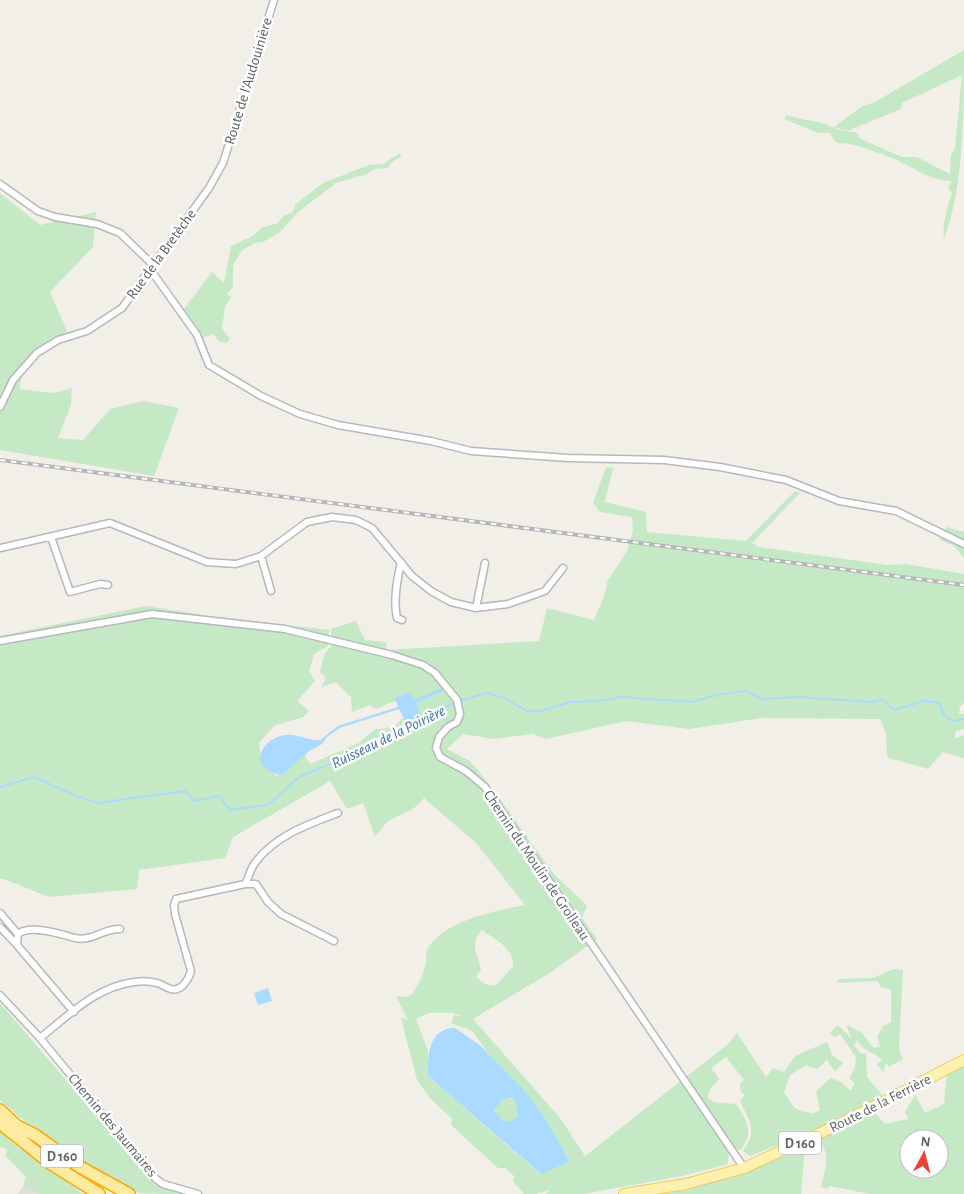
<svg xmlns="http://www.w3.org/2000/svg" width="964" height="1194" font-family="'Alegreya Sans',sans-serif">
  <style>
    .education { fill: #e1ded6 }
    .green { fill: #c5e8c5; fill-rule: evenodd }
    .water { fill: #aadaff; fill-rule: evenodd }
    .lines { fill: none; stroke-linecap: round; stroke-linejoin: round }
    .stream { stroke: #aadaff; stroke-width: 2 }
    .minor-casing { stroke: #b5b8bc; stroke-width: 9 }
    .primary-casing { stroke: #f2c960; stroke-width: 12 }
    .trunk-casing { stroke: #f9ab00; stroke-width: 14 }
    .minor { stroke: #fff; stroke-width: 6 }
    .primary { stroke: #fff2af; stroke-width: 10 }
    .trunk { stroke: #feeaa1; stroke-width: 11 }
    .rail-casing { stroke: #b6b7b8; stroke-width: 4 }
    .rail { stroke: #fff; stroke-width: 2; stroke-dasharray: 5.5; stroke-linecap: butt }
    .labels { text-anchor: middle; stroke-width: 5; stroke-linejoin: round; paint-order: stroke }
    .shield { fill: #fff; stroke: #8f9295; stroke-width: 1 }
    .shield-label { font-size: 14px; font-weight: bold; fill: #5f6368 }
    .street-label { font-size: 15px; fill: #5f6368; stroke: #fff }
    .water-label { font-size: 16px; font-style: italic; fill: #4174aa; stroke: #fff }
  </style>
  <rect width="100%" height="100%" fill="#f1efe8"/>
  <path class="education" d="M31,1174L71,1194H18Z"/>
  <path class="green" d="M964,50C964,109 964,188 944,239C942,228 947,205 952,194L948,187L952,181C931,181 915,169 897,160C884,154 851,142 837,143L829,133H819L784,119L786,115C796,118 807,120 817,122C832,125 837,132 856,132L861,139L902,157H917L950,174L951,155L955,148L962,75L902,103L901,109L847,131L834,127L861,107L875,102Z
    M400,153L401,157L393,161L388,168L375,169L367,174L336,183L297,213L280,232L263,242L255,243L242,250L233,265V287L227,294L231,297L225,307L222,328L230,339L227,343L218,341L214,334L204,337L184,309L212,272L224,283L231,246L253,236L261,228L278,223L283,216L293,212L295,205L323,183L369,165L383,164Z
    M0,193L40,225L96,212L93,247L50,292L67,331L26,358L19,389L54,393L72,388L71,405L58,438L83,440L110,409L143,401L179,408L154,476L0,450Z
    M606,467L613,468L605,502L646,512L647,532L746,541L795,491L800,493L752,543L759,547L887,565L906,564L964,574V703L960,706L959,714H964V729L956,731L954,739L964,735V758L943,752L928,769L889,758L887,756L886,733L880,719L762,718L689,729L626,721L546,739L532,734L494,739L463,734L447,749L470,761L495,792L553,873L587,906L582,918L597,939L548,974L473,1019L560,1118L585,1156L728,1044L737,1033L766,1077L773,1068L784,1072L795,1056L827,1042L832,1055L843,1063L835,1072L827,1060L817,1069L806,1065L790,1075L784,1092L794,1108L812,1114L820,1110L816,1091L831,1078L841,1082L851,1091L855,1083L849,1078L855,1067L856,1057L840,1034L834,1037L830,1033L838,1025L852,1039L846,1025L861,1032L874,1048L880,1046L877,1037L883,1026L891,1022V989L880,987L878,981L837,983L838,979L873,978L893,969L903,970L899,1049L903,1059L889,1067L886,1063L883,1072L877,1064L882,1060C874,1052 863,1051 857,1040L854,1045L860,1053L866,1054L867,1077L882,1095L873,1111L885,1124L908,1119L905,1112L915,1095L925,1113L944,1104L947,1072L964,1064V1194H871L829,1186L828,1189L821,1187C827,1162 831,1154 814,1132L803,1135L750,1156L743,1151C758,1130 750,1122 740,1101L745,1095L741,1092L740,1084L744,1080L726,1057L711,1068L719,1079L711,1088L707,1097L714,1102L736,1104C747,1121 754,1131 741,1150L729,1147L728,1164L682,1176L583,1194H546L550,1190L535,1194H524L513,1181L515,1177L506,1168H498L451,1125L452,1119L429,1097L417,1080L401,1018L408,1020L396,996L407,997L412,994C417,987 423,976 425,967C427,960 425,954 428,948C446,920 495,911 525,905L477,844L424,798L413,809L388,821L375,836L363,803L347,809L330,781L233,837L225,858L139,870L137,889L49,897L4,879H0V636L146,606L217,617L329,630L328,646L314,654L309,671L315,681L297,701L309,711L303,717L274,726L259,743L262,765L277,776L296,760L302,751L310,764L359,743L375,729C396,729 401,723 411,706L409,700L392,702L377,709L370,705L352,712L351,697L336,682L321,687L326,678L320,672L324,655L331,646V629L356,621L365,640L386,642L387,650L539,641L547,608L594,620L605,594L607,582L627,551L633,531L632,517L600,512L593,503ZM482,930C494,939 516,949 513,967C499,977 498,997 476,977L481,969C477,953 469,944 482,930ZM428,1013H452L465,1017L454,1015L451,1023L472,1031L499,1067L524,1090L545,1118L570,1162L540,1174L428,1076V1051L416,1019ZM909,1139H939V1169H909Z
    M947,527L964,532V558L954,546L939,539Z
    M0,1003L156,1185L188,1194C173,1194 153,1194 139,1193C93,1179 36,1132 0,1100Z
    M495 1110a12 12 0 1 1 24 0a12 12 0 1 1-24 0Z
    M0,1131L19,1149H24L83,1194H40L23,1184L26,1177L5,1155L7,1152L5,1148L0,1147Z
    M805,1148L801,1194H657L688,1190Z"/>
  <path class="water" d="M441,688L443,691L416,703L421,716L406,723L399,709L340,728L327,737L322,744L308,752L282,775C249,771 257,740 285,735C296,733 309,741 320,740L338,726L398,707L395,698L410,692L414,700Z
    M268,988L272,1001L258,1005L254,993Z
    M455,1028L481,1046L524,1090L545,1118L570,1162L541,1174L428,1076C428,1056 428,1028 455,1028ZM512,1098L516,1103L518,1116L509,1122L501,1119L494,1110L503,1099Z"/>
  <g class="lines">
    <path class="stream" d="M459,701L487,693L504,698L527,711H540L571,702L598,701L623,697L691,702L721,694L745,691L763,699L797,697L872,702L882,699L894,710L924,701L939,703L943,714L952,721L964,719
      M0,787L34,777L74,795L98,803L185,791L195,801L220,796L229,810L268,805L299,777L363,751L385,736L403,730L425,715L455,703"/>
    <defs>
      <path id="minor" d="M0,184L38,211L55,217L97,224L120,233L153,265
        M150,269L197,335L209,365L261,396L300,414L338,425L431,441L471,451L568,458L664,460L720,467L786,480L839,501L896,511L964,544
        M0,407L13,380L37,353L58,340L87,331L122,308L209,188L223,163L274,0
        M51,537L70,592L100,584L108,585
        M0,548L110,523L207,562L236,564L261,556L307,522L332,517L356,520L372,528L412,576L431,591L451,602L476,608L508,604L545,591L563,568
        M261,556L271,591
        M401,562C397,580 393,601 397,618L402,620
        M476,608L485,563
        M0,641L152,614L285,629L392,655L423,665L435,673L457,700L460,714L457,722L448,727L439,737L436,748L440,757L466,771L485,787L744,1168
        M245,884C249,878 250,869 255,863C274,836 309,824 338,813
        M0,913L18,934
        M0,927L17,945
        M0,995L40,1038C69,1015 96,987 134,982C141,981 150,981 157,983C162,984 166,988 171,989C181,992 189,979 191,971L175,914L174,905L176,899L245,884H256L268,902L281,914L334,941
        M74,1012L17,945L18,934C29,924 61,934 75,938C92,942 104,928 120,929
        M40,1038L156,1179L163,1184L198,1194"/>
      <path id="primary" d="M624,1194L686,1184L744,1168L840,1124L964,1060"/>
      <path id="trunk" d="M0,1110L17,1126L35,1135L80,1167L129,1194
        M0,1123L50,1163L99,1194"/>
    </defs>
    <use href="#minor" class="minor-casing"/>
    <use href="#primary" class="primary-casing"/>
    <use href="#trunk" class="trunk-casing"/>
    <use href="#minor" class="minor"/>
    <use href="#primary" class="primary"/>
    <use href="#trunk" class="trunk"/>
    <defs>
      <path id="rail" d="M0,460L964,585"/>
    </defs>
    <use href="#rail" class="rail-casing"/>
    <use href="#rail" class="rail"/>
  </g>
  <g class="labels">
    <g class="shield">
      <rect x="779" y="1131.5" width="42" height="23" rx="4"/>
      <rect x="41" y="1144.5" width="42" height="23" rx="4"/>
    </g>
    <g class="shield-label">
      <text x="800" y="1148">D 160</text>
      <text x="62" y="1161">D 160</text>
    </g>
    <g class="street-label">
      <text transform="translate(248 81) rotate(-73)" y="5">Route de l'Audouinière</text>
      <text transform="translate(161 254) rotate(-54)" y="5">Rue de la Bretèche</text>
      <text transform="translate(537 865) rotate(56)" y="5">Chemin du Moulin de Grolleau</text>
      <text transform="translate(880 1103) rotate(-27)" y="5">Route de la Ferrière</text>
      <text transform="translate(113 1125) rotate(50)" y="5">Chemin des Jaumaires</text>
    </g>
    <g class="water-label">
      <text transform="translate(388 736) rotate(-26)" y="6">Ruisseau de la Poirière</text>
    </g>
  </g>
  <g transform="translate(924 1154) rotate(7)"><circle r="24" fill="#ffffff" stroke="#bfc1c3"/>
  <path d="M0-4L9 19L0 12L-9 19Z" fill="#ea4335"/>
  <text y="-8" font-size="14" font-weight="bold" text-anchor="middle" fill="#5f6368">N</text>
  </g>
</svg>
